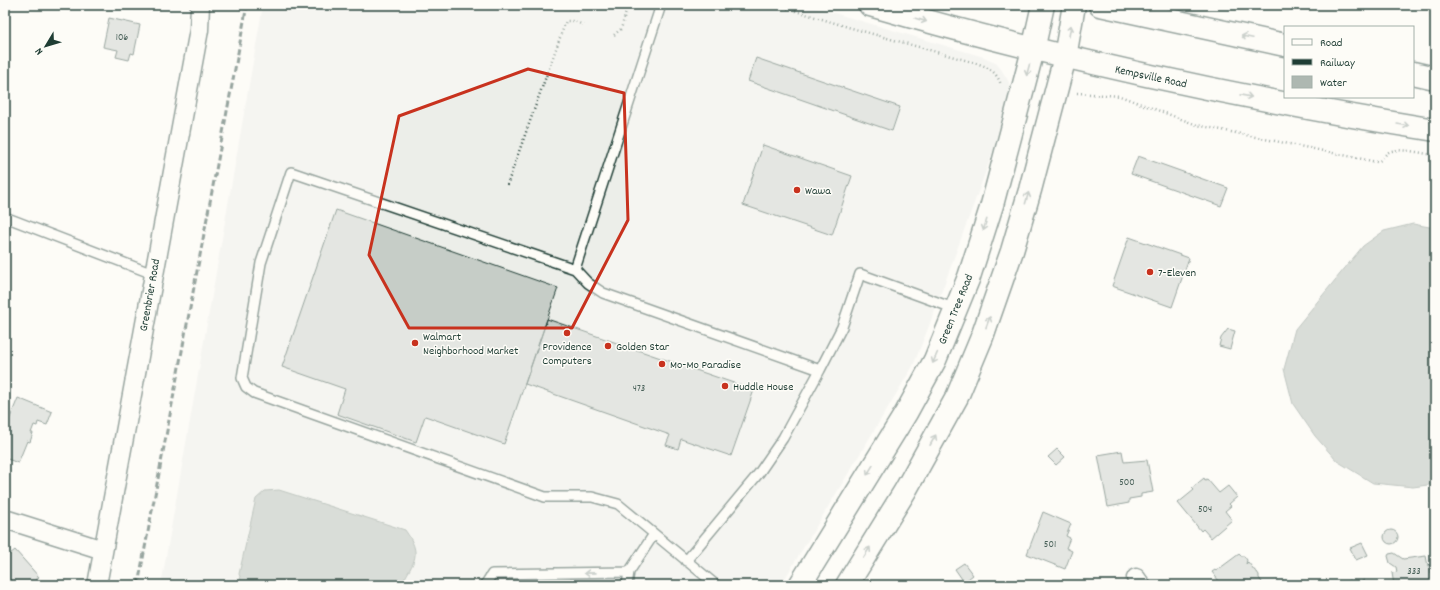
<svg xmlns="http://www.w3.org/2000/svg" width="1440" height="590" font-family="Dekko,sans-serif">
  <style>
    .built { fill: #eceee9 }
    .water { fill: #aeb8b1; stroke: #75877f }
    .building { fill: #c6cdc7; stroke: #1f3d34 }
    .lines { fill: none; stroke-linecap: round; stroke-linejoin: round }
    .lane-casing { stroke: #1f3d34; stroke-width: 12 }
    .street-casing { stroke: #1f3d34; stroke-width: 21 }
    .secondary-casing { stroke: #1f3d34; stroke-width: 25 }
    .primary-casing { stroke: #1f3d34; stroke-width: 25 }
    .path { stroke: #1f3d34; stroke-width: 2.5; stroke-dasharray: 1 3; stroke-linecap: butt }
    .lane { stroke: #fdfcf7; stroke-width: 9 }
    .street { stroke: #fdfcf7; stroke-width: 18 }
    .secondary { stroke: #fdfcf7; stroke-width: 22 }
    .primary { stroke: #fdfcf7; stroke-width: 22 }
    .rail { stroke: #1f3d34; stroke-width: 3; stroke-dasharray: 6 3; stroke-linecap: butt }
    .oneway { stroke: #8e9c96 }
    .marked { fill: none; stroke: #c8321e; stroke-width: 3; stroke-linejoin: round }
    .poi-dot { fill: #c8321e; stroke: #fdfcf7; stroke-width: 1.5 }
    .labels { text-anchor: middle; stroke-width: 3; stroke-linejoin: round; paint-order: stroke }
    .number-label { font-size: 10px; fill: #496159 }
    .street-label { font-size: 12px; fill: #1f3d34; stroke: #fdfcf7 }
    .poi-label { font-size: 12px; fill: #1f3d34; stroke: #fdfcf7; text-anchor: start }
  </style>
  <rect width="100%" height="100%" fill="#fdfcf7"/>
  <filter id="ink" filterUnits="userSpaceOnUse"><feTurbulence type="fractalNoise" baseFrequency=".025" numOctaves="2"/><feDisplacementMap in="SourceGraphic" scale="8" xChannelSelector="R" yChannelSelector="G"/><feConvolveMatrix kernelMatrix="1 2 1 2 8 2 1 2 1" color-interpolation-filters="sRGB"/></filter>
  <g filter="url(#ink)">
    <path class="built" d="M263,5H807L984,57L995,62L1001,69L1009,82V94L994,149L929,326L913,366L781,585H161Z"/>
    <path class="water" d="M1413,224L1435,228V484L1413,487L1373,483L1337,461L1315,436L1293,404L1284,369L1295,329L1363,246L1384,231Z
      M279,490L405,530C423,555 414,561 401,585H243L239,574L256,499L265,491Z"/>
    <path class="building" d="M1432,5H1435V17H1431Z
      M109,18L140,25L134,54L131,53L129,60L116,57L118,50L103,47Z
      M756,58L900,107L892,131L748,81Z
      M763,145L852,176L832,235L743,205Z
      M1138,156L1228,188L1221,206L1131,174Z
      M336,210L558,288L504,444L425,416L416,442L337,414L345,389L282,367Z
      M1129,237L1189,258L1172,307L1112,286Z
      M547,319L754,390L731,456L681,439L678,449L666,445L670,435L525,384Z
      M1228,329L1235,331L1230,349L1219,346L1221,338Z
      M18,398L52,412L47,425L38,422L37,426L34,425L31,433H33L30,442L27,441L18,463L5,458V430Z
      M1057,449L1065,457L1056,465L1048,457Z
      M1122,451L1124,462L1147,460L1153,492L1141,494V497L1129,499V503L1108,507L1098,455Z
      M1204,478L1205,480L1207,479L1219,493L1228,486L1237,497L1229,504L1231,506L1225,511L1232,520L1211,538L1203,529L1201,531L1178,503L1194,490L1192,488Z
      M1043,512L1071,524L1066,536L1070,538L1066,548L1072,551L1065,569L1027,554Z
      M1384 537a7 7 0 1 1 14 0a7 7 0 1 1-14 0Z
      M1362,543L1368,555L1356,560L1350,548Z
      M15,550L39,577L30,585H5V558Z
      M1394,553L1403,559L1426,556L1428,566L1430,565L1431,573L1435,572V585H1394L1392,573L1397,572L1396,567L1390,563L1388,556L1389,554Z
      M1239,554L1241,556H1244L1247,560L1246,564L1248,562L1255,571L1257,572L1259,575V578L1264,585H1222L1212,572L1215,570L1216,571Z
      M964,563L973,575L964,582L955,569Z
      M1349,580L1352,582L1354,585L1364,580L1366,585H1342Z"/>
    <g class="lines">
      <defs>
        <path id="lane" d="M661,5L575,269L291,172L261,263L242,378L246,387L254,393L545,497H592L618,504L716,585
          M5,217L153,274
          M575,269L588,283L603,293L820,370L842,327L860,274L956,309
          M686,561L759,473L783,438L820,370
          M485,585L492,574L629,572
          M627,585L629,572L654,534"/>
        <path id="street" d="M5,519L103,550
          M1136,578L1141,585
          M97,585L199,30L200,5"/>
        <path id="secondary" d="M800,585L906,413L935,360L969,277L992,205L1033,50L1043,5
          M847,585L905,491L957,397L982,337L1012,251L1030,190L1065,57L1074,5"/>
        <path id="primary" d="M870,5C1056,59 1244,99 1435,130
          M1100,5L1285,45
          M1413,73L1435,78"/>
      </defs>
      <use href="#lane" class="lane-casing"/>
      <use href="#street" class="street-casing"/>
      <use href="#secondary" class="secondary-casing"/>
      <use href="#primary" class="primary-casing"/>
      <path class="path" d="M776,5L848,27L979,64C990,68 997,73 1001,85
        M614,35L621,29L628,5
        M1077,93L1120,96L1197,125L1377,162C1383,160 1384,155 1389,152C1399,147 1424,154 1435,155
        M507,185L566,21H574L583,25"/>
      <use href="#lane" class="lane"/>
      <use href="#street" class="street"/>
      <use href="#secondary" class="secondary"/>
      <use href="#primary" class="primary"/>
      <path class="rail" d="M138,585L247,5"/>
    </g>
    <defs><path id="oneway-shaft" d="M-6 0H5M1.5-3L5.5 0L1.5 3" fill="none" stroke-width="1.6" stroke-linecap="round" stroke-linejoin="round"/></defs>
    <g class="oneway">
      <use href="#oneway-shaft" transform="translate(921 20) rotate(16)"/>
      <use href="#oneway-shaft" transform="translate(1070 31) rotate(-80)"/>
      <use href="#oneway-shaft" transform="translate(1247 37) rotate(-168)"/>
      <use href="#oneway-shaft" transform="translate(1028 70) rotate(105)"/>
      <use href="#oneway-shaft" transform="translate(1246 96) rotate(11)"/>
      <use href="#oneway-shaft" transform="translate(1403 125) rotate(9)"/>
      <use href="#oneway-shaft" transform="translate(1027 198) rotate(-74)"/>
      <use href="#oneway-shaft" transform="translate(985 225) rotate(108)"/>
      <use href="#oneway-shaft" transform="translate(988 322) rotate(-70)"/>
      <use href="#oneway-shaft" transform="translate(935 358) rotate(114)"/>
      <use href="#oneway-shaft" transform="translate(933 440) rotate(-61)"/>
      <use href="#oneway-shaft" transform="translate(870 470) rotate(122)"/>
      <use href="#oneway-shaft" transform="translate(867 552) rotate(-58)"/>
      <use href="#oneway-shaft" transform="translate(590 573) rotate(179)"/>
    </g>
  </g>
  <path d="M0 0H1440V590H0ZM528,69L624,93L628,220L572,328H409L369,255L399,116Z" fill="#fdfcf7" fill-opacity=".55" fill-rule="evenodd"/>
  <path class="marked" d="M528,69L624,93L628,220L572,328H409L369,255L399,116Z"/>
  <g class="poi-dot">
    <circle cx="797" cy="190" r="4"/>
    <circle cx="1150" cy="272" r="4"/>
    <circle cx="567" cy="333" r="4"/>
    <circle cx="415" cy="343" r="4"/>
    <circle cx="608" cy="346" r="4"/>
    <circle cx="662" cy="364" r="4"/>
    <circle cx="725" cy="386" r="4"/>
  </g>
  <g class="labels">
    <g class="number-label">
      <text x="122" y="40">106</text>
      <text x="639" y="391">473</text>
      <text x="1127" y="485">500</text>
      <text x="1205" y="512">504</text>
      <text x="1050" y="547">501</text>
      <text x="1414" y="574">333</text>
    </g>
    <g class="street-label">
      <text transform="translate(1151 76) rotate(12)" y="4">Kempsville Road</text>
      <text transform="translate(149 295) rotate(-80)" y="4">Greenbrier Road</text>
      <text transform="translate(955 309) rotate(-68)" y="4">Green Tree Road</text>
    </g>
    <g class="poi-label">
      <text x="805" y="194">Wawa</text>
      <text x="1158" y="276">7-Eleven</text>
      <text x="423" y="340">Walmart<tspan x="423" dy="14">Neighborhood Market</tspan></text>
      <text x="567" y="350" text-anchor="middle">Providence<tspan x="567" dy="14">Computers</tspan></text>
      <text x="616" y="350">Golden Star</text>
      <text x="670" y="368">Mo-Mo Paradise</text>
      <text x="733" y="390">Huddle House</text>
    </g>
  </g>
  <rect width="1440" height="590" fill="none" stroke="#fdfcf7" stroke-width="20"/>
  <rect x="10" y="10" width="1420" height="570" fill="none" stroke="#1f3d34" stroke-width="1.5" filter="url(#ink)"/>
  <rect x="1284" y="26" width="130" height="72" fill="#fdfcf7" stroke="#a4b0a9"/>
  <rect x="1292" y="39" width="20" height="6" fill="#fdfcf7" stroke="#a4b0a9"/>
  <text x="1320" y="46" font-size="12" fill="#1f3d34">Road</text>
  <rect x="1292" y="59" width="20" height="6" fill="#1f3d34" stroke="#a4b0a9"/>
  <text x="1320" y="66" font-size="12" fill="#1f3d34">Railway</text>
  <rect x="1292" y="76" width="20" height="12" fill="#aeb8b1" stroke="#a4b0a9"/>
  <text x="1320" y="86" font-size="12" fill="#1f3d34">Water</text>
  <g transform="translate(46 46) rotate(232)" stroke="#fdfcf7" stroke-width="3" paint-order="stroke">
  <path d="M0-3L7 15L0 10L-7 15Z" fill="#1f3d34"/>
  <text y="-6" font-size="11" font-weight="bold" text-anchor="middle" fill="#1f3d34">N</text>
  </g>
</svg>
